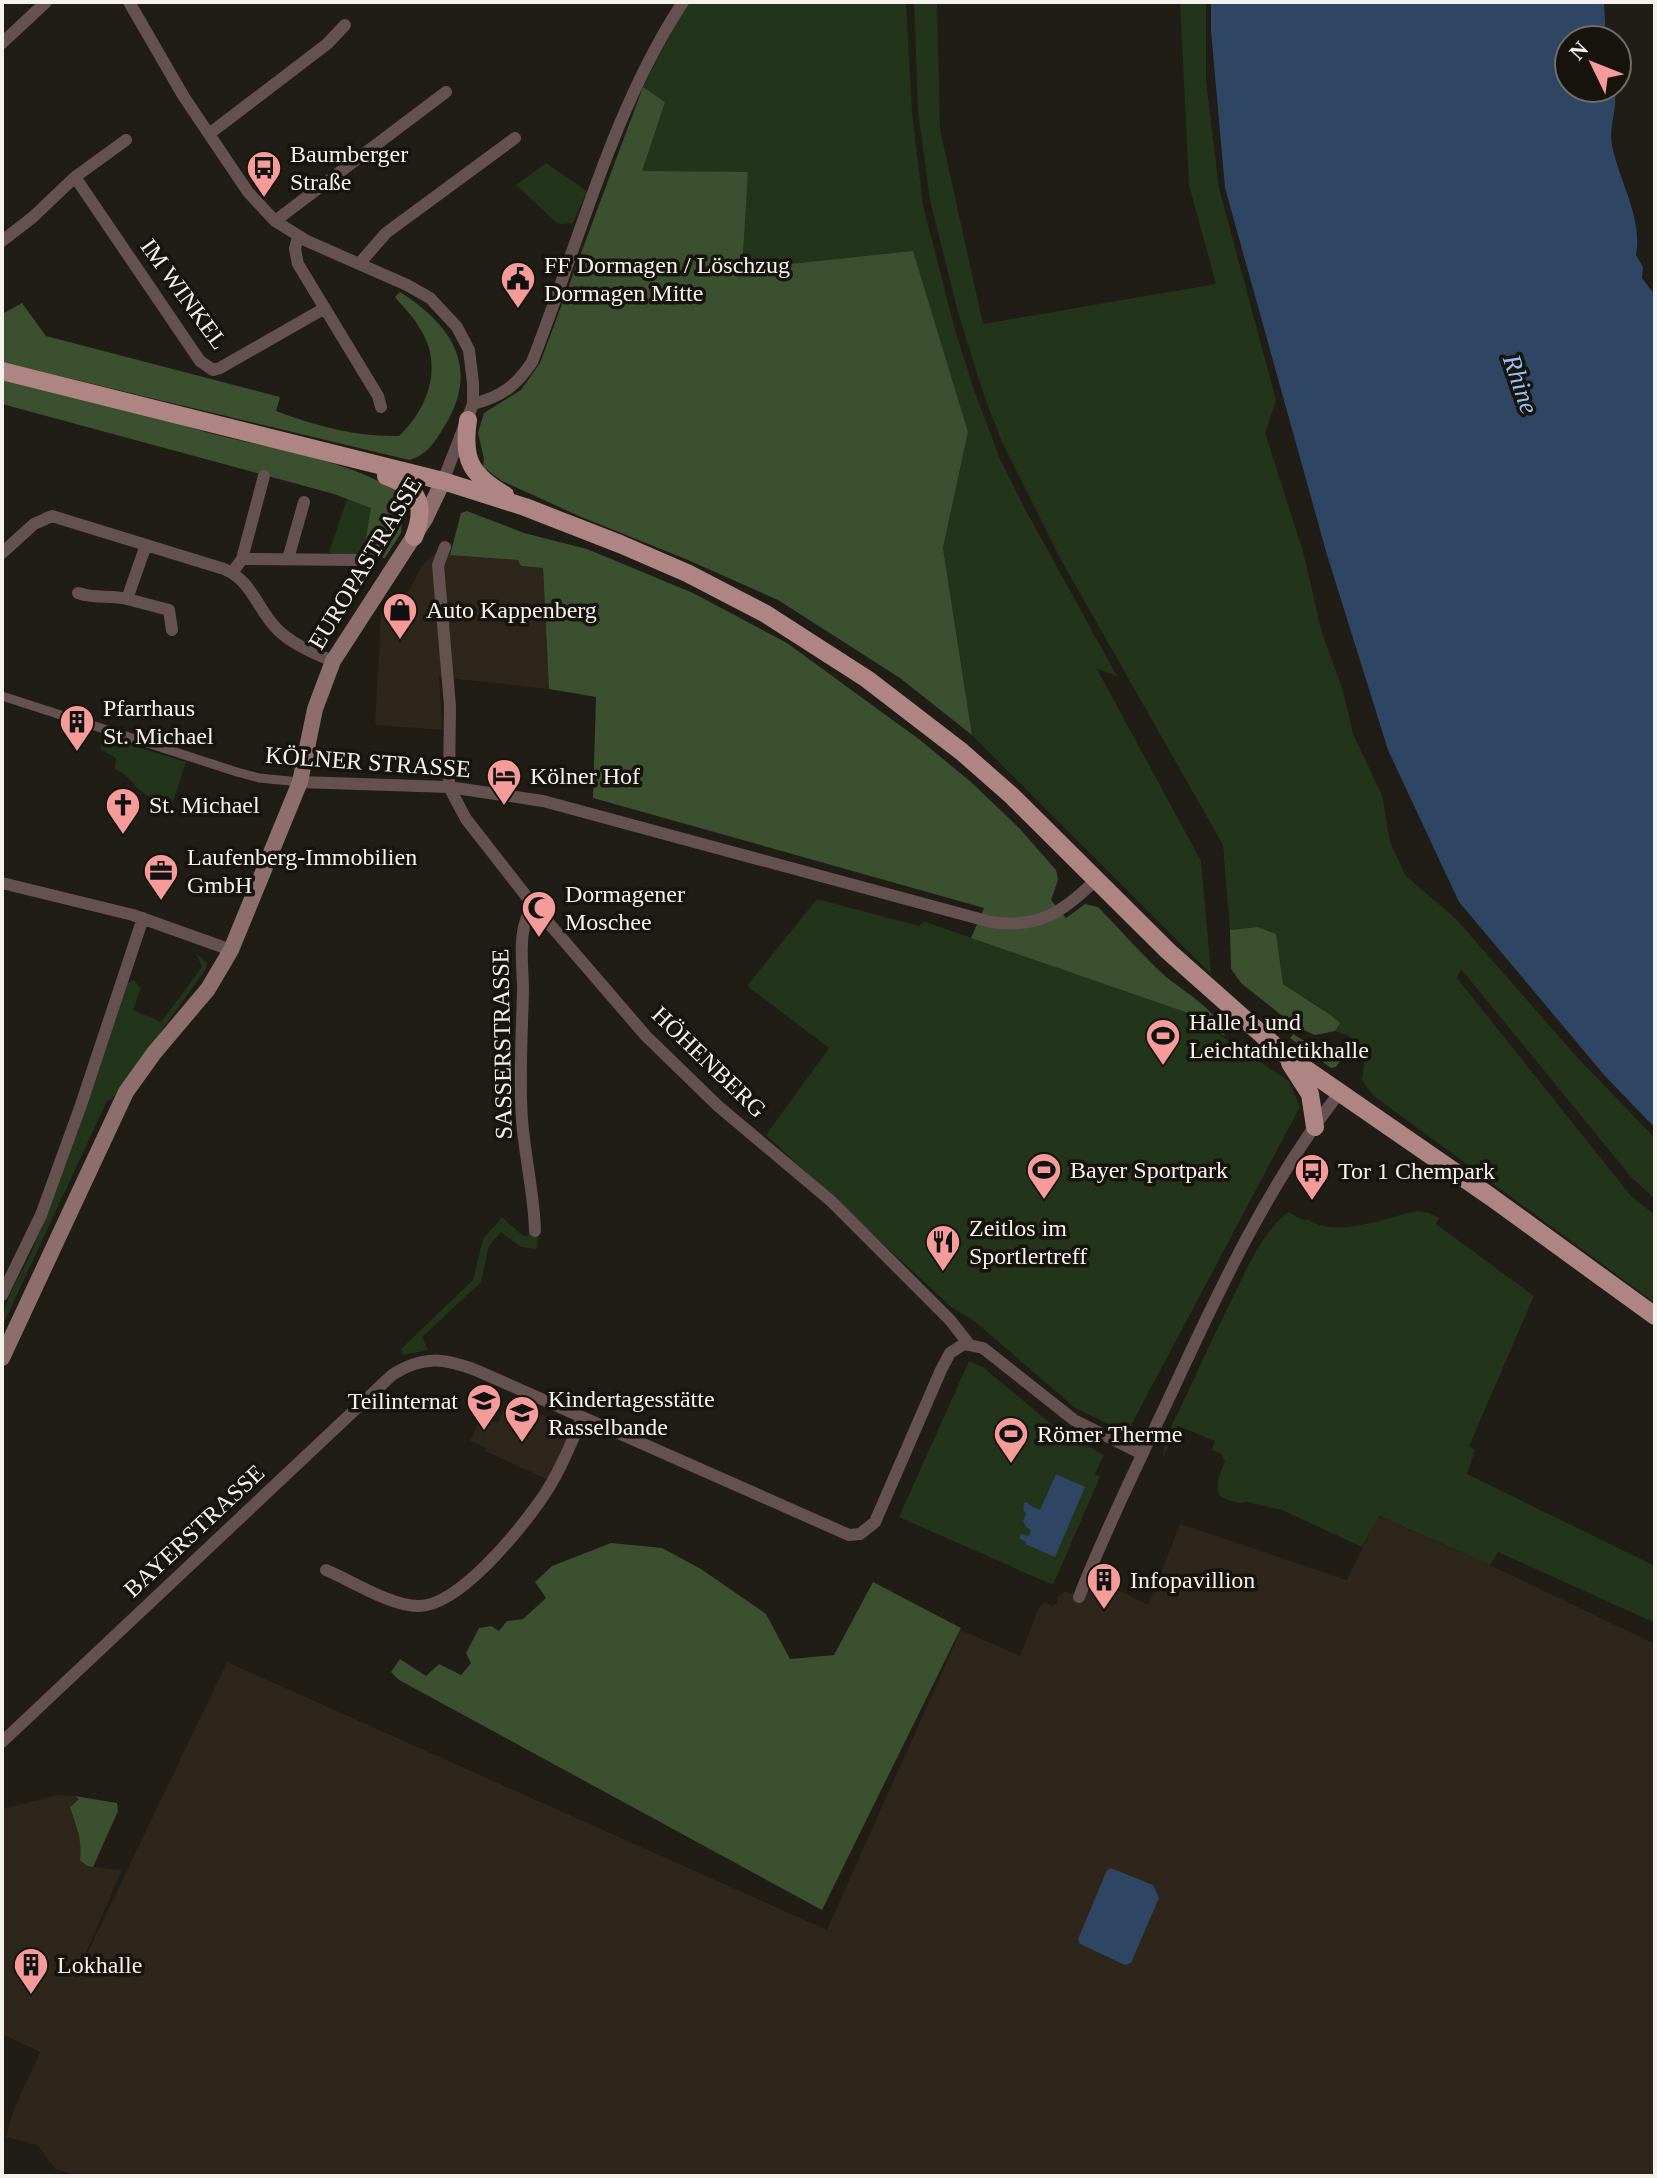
<svg xmlns="http://www.w3.org/2000/svg" width="1657" height="2178" font-family="Georgia,serif">
  <style>
    .built { fill: #2e251b }
    .green { fill: #223419 }
    .forest { fill: #3a502f }
    .water { fill: #2e4564 }
    .lines { fill: none; stroke-linecap: round; stroke-linejoin: round }
    .pedestrian { stroke: #65514f; stroke-width: 9 }
    .minor { stroke: #65514f; stroke-width: 12 }
    .secondary { stroke: #8e6e6c; stroke-width: 16 }
    .primary { stroke: #ae8582; stroke-width: 18 }
    .labels { text-anchor: middle; stroke-width: 7; stroke-linejoin: round; paint-order: stroke }
    .poi-label { font-size: 24px; fill: #f5f2ee; stroke: #17130d; text-anchor: start }
    .street-label { font-size: 24px; fill: #f5f2ee; stroke: #17130d }
    .water-label { font-size: 26px; font-style: italic; fill: #98c1f8; stroke: #17130d }
  </style>
  <rect width="100%" height="100%" fill="#201c16"/>
  <path class="built" d="M436,553L518,560L521,566L543,568L549,689L439,677L443,730L375,725L381,615H387L388,606H394L410,588L424,563Z
    M507,1402L574,1427L548,1480L485,1451L486,1448L470,1441L479,1421L490,1426L492,1421L498,1423Z
    M1378,1516L1490,1565L1655,1644V2176H79L55,2169L37,2145L6,2137L14,2109L40,2052L2,2034V1809L57,1795L75,1796L79,1799L70,1807L87,1866L122,1870L72,1985L227,1662L827,1930L961,1630L1020,1656L1040,1605L1044,1602L1053,1606L1057,1603L1058,1596L1066,1591L1079,1596L1084,1589L1106,1596L1112,1587L1148,1605L1180,1524L1347,1580Z"/>
  <path class="green" d="M687,2H906L912,112L923,205L954,326L973,387L1000,459L1024,507L1117,676L1097,669L1201,861L1211,974L972,735L943,548L968,432L741,270L641,171L665,102L643,87Z
    M914,2H937L940,129L983,324L1216,284L1189,185L1180,2H1206V80L1219,188L1276,400L1265,433L1303,551L1321,629L1343,691L1353,734L1382,795L1390,842L1406,876L1456,919L1576,1056L1655,1138V1199L1631,1177L1461,969L1457,978L1631,1196L1655,1215V1303L1374,1096L1362,1081L1366,1050L1347,1035L1335,1031L1339,1023L1332,1015L1283,984L1275,934L1258,927L1230,930L1223,845L1061,560L1001,440L984,395L959,316L930,200L918,110Z
    M546,163L587,191L573,223L558,224L516,185Z
    M347,499L372,508L363,556L329,553Z
    M104,737L186,762L174,799L170,805H156L154,799C133,790 132,776 115,769L116,758L100,749Z
    M817,899L919,926L923,921L1185,1012L1289,1081L1300,1107L1127,1433L1075,1408L973,1320L951,1307L766,1135L829,1048L747,986Z
    M196,953L207,963L206,969L112,1099L107,1101L2,1327C2,1299 23,1273 33,1248C69,1162 99,1072 127,983L134,980L141,988L133,1010L161,1022L202,967Z
    M1417,1211L1429,1213L1439,1218L1436,1224L1534,1296L1469,1446L1475,1450L1467,1474L1655,1566V1623L1498,1552L1490,1565L1379,1516L1362,1547L1282,1510L1247,1502C1238,1505 1228,1500 1220,1496C1214,1484 1221,1473 1225,1461L1221,1454L1212,1450L1215,1441L1178,1426L1163,1457L1165,1439C1187,1395 1207,1349 1229,1305C1246,1271 1259,1236 1288,1212L1305,1221L1307,1219C1335,1239 1385,1218 1417,1211Z
    M502,1217L523,1236H526L531,1231L538,1233L537,1249L521,1247L501,1232L489,1246L481,1282L422,1337L428,1350L403,1355L401,1349L473,1280L483,1239Z
    M969,1361L983,1367L1056,1428L1104,1455L1095,1474L1100,1477L1053,1585L899,1517Z"/>
  <path class="forest" d="M643,87L665,102L642,171L748,172L742,269L913,251L968,432L943,548L972,735L900,678L778,600L688,560L579,516L502,481L483,467L484,459L478,433L484,413L521,390L540,363Z
    M400,292C452,325 481,368 444,427C435,442 426,456 409,460L14,365C73,385 130,408 189,427C255,448 349,456 405,497L401,533L385,558L363,556L371,508L334,494L2,404V314L22,303L46,336L280,397L276,411C316,426 357,437 399,436C429,408 444,364 419,327C413,316 403,307 395,297Z
    M467,511L524,533L587,549L693,593L787,643L920,740L971,782L1020,829L1056,870L1058,880L1051,900L1066,918L1085,904L1098,907C1120,929 1141,954 1164,975C1181,990 1221,1012 1225,1036L1185,1012L971,938L984,908L593,798L596,697L549,689L543,568L521,566L518,560L450,555L461,513Z
    M1258,927L1276,934L1283,984L1331,1015L1340,1023L1335,1031L1315,1035L1295,1026L1241,983L1231,969L1230,930Z
    M1293,1034L1311,1045L1340,1047L1344,1056L1336,1067L1331,1068L1290,1038Z
    M611,1543L662,1548L701,1569L766,1614L790,1659L834,1655L873,1582L961,1628L822,1910L399,1680L391,1672L400,1659L426,1676L439,1664L461,1675L471,1663L466,1653L479,1628L491,1626L499,1631L507,1621L523,1619L546,1598L535,1582L552,1566Z
    M75,1796L117,1803L118,1811L93,1867L87,1866L80,1860C83,1841 75,1824 70,1807L79,1799Z"/>
  <path class="water" d="M1211,2H1604L1606,40H1569V88H1614C1619,107 1608,126 1612,145C1619,181 1643,218 1636,255L1643,267L1642,278L1655,295V1128L1605,1076L1459,902L1388,750L1327,555L1225,188L1211,31Z
    M1056,1474L1085,1487L1055,1557L1025,1544L1026,1542L1019,1538L1021,1534L1029,1536L1031,1530L1026,1527L1023,1521L1026,1514L1023,1509L1024,1503L1027,1502L1029,1505L1040,1510Z
    M1111,1868L1153,1885L1159,1898L1131,1963L1125,1965L1080,1944L1078,1939L1107,1870Z"/>
  <g class="lines">
    <path class="pedestrian" d="M2,696L237,772L259,778L300,782"/>
    <path class="minor" d="M129,2L184,97L248,192L275,221L307,241L407,285L430,298L457,327L469,350L473,383V404L443,481
      M2,43L46,2
      M209,134L327,44L345,25
      M75,177L126,140
      M275,221L446,92
      M298,237L295,249L298,264L378,396L381,407
      M2,241L33,217L75,177L200,361L213,370L220,368L325,308
      M359,264L386,233L515,138
      M473,404C501,397 516,386 532,362C579,243 612,110 683,2
      M445,547L438,565L450,706L449,787L466,819L534,906L646,1036L718,1106L831,1201L950,1320L968,1343
      M2,553L34,524L52,516L224,569C253,581 257,610 278,630C292,644 315,654 333,661
      M242,559L264,476
      M288,559L304,502
      M232,573L242,559L358,560
      M78,593C95,599 110,595 127,599L146,545
      M127,599L169,610L172,630
      M300,782L449,787L543,801L991,922C1040,929 1062,912 1097,879
      M2,883L133,915L231,950
      M534,906C516,927 523,963 523,990C522,1033 519,1077 522,1120C525,1158 534,1194 535,1231
      M2,1295L41,1215L81,1105L143,918
      M326,1570C352,1581 391,1606 418,1606C458,1607 518,1532 540,1501C558,1476 570,1446 582,1418
      M1079,1597C1106,1528 1139,1462 1170,1396C1219,1290 1268,1184 1340,1092
      M2,1742L392,1375C423,1355 444,1358 478,1371L849,1535L860,1534L875,1522L941,1370L950,1353L964,1344L983,1348L1074,1420L1142,1454"/>
    <path class="secondary" d="M2,1358L126,1092L154,1053L208,989L231,950L300,782L315,709L333,661L425,519L443,481"/>
    <path class="primary" d="M2,371L443,481L525,507L620,544L687,573L766,614L867,679L962,752L1012,796L1168,951L1284,1054L1491,1197L1655,1316
      M468,420C462,460 471,475 505,495
      M386,476C418,488 427,504 414,537
      M1290,1063L1310,1094L1315,1127"/>
  </g>
  <defs>
    <symbol id="bus-pin" viewBox="-11 -11 22 30"><path d="M0 17L-7.5 6A9.5 9.5 0 1 1 7.5 6Z" fill="#f59b99" stroke="#17130d"/><path d="M-5-6H5V4H4V6H2V4H-2V6H-4V4H-5ZM-3.5-4V0h7V-4ZM-3.5 1.2v1.5H-2V1.2ZM2 1.2v1.5H3.5V1.2Z" fill="#111"/></symbol>
    <symbol id="civic-pin" viewBox="-11 -11 22 30"><path d="M0 17L-7.5 6A9.5 9.5 0 1 1 7.5 6Z" fill="#f59b99" stroke="#17130d"/><path d="M-.6-6.5H3V-4.5H.6V-3L4-1V1h2V6H-6V1h2V-1L-.6-3ZM-1.2 2.5V6h2.4V2.5Z" fill="#111"/></symbol>
    <symbol id="shop-pin" viewBox="-11 -11 22 30"><path d="M0 17L-7.5 6A9.5 9.5 0 1 1 7.5 6Z" fill="#f59b99" stroke="#17130d"/><path d="M-5-2.5h2.3a2.7 3.5 0 0 1 5.4 0H5L5.5 6h-11ZM-1.5-2.5h3a1.5 2.3 0 0 0-3 0Z" fill="#111"/></symbol>
    <symbol id="building-pin" viewBox="-11 -11 22 30"><path d="M0 17L-7.5 6A9.5 9.5 0 1 1 7.5 6Z" fill="#f59b99" stroke="#17130d"/><path d="M-4-6H4V6H1V3H-1V6H-4ZM-2.5-4.3h1.7v1.8h-1.7ZM.8-4.3h1.7v1.8H.8ZM-2.5-1h1.7V.8h-1.7ZM.8-1h1.7V.8H.8Z" fill="#111"/></symbol>
    <symbol id="hotel-pin" viewBox="-11 -11 22 30"><path d="M0 17L-7.5 6A9.5 9.5 0 1 1 7.5 6Z" fill="#f59b99" stroke="#17130d"/><path d="M-6-4.5h1.5V1H6V5H4.5V3h-9V5H-6ZM-4 0a1.8 1.8 0 1 1 3.6 0ZM.5 0V-2.5h3Q6-2.5 6 0Z" fill="#111"/></symbol>
    <symbol id="church-pin" viewBox="-11 -11 22 30"><path d="M0 17L-7.5 6A9.5 9.5 0 1 1 7.5 6Z" fill="#f59b99" stroke="#17130d"/><path d="M-1.2-6h2.4v3.5h3.3v2.4h-3.3V6h-2.4V-.1h-3.3v-2.4h3.3Z" fill="#111"/></symbol>
    <symbol id="office-pin" viewBox="-11 -11 22 30"><path d="M0 17L-7.5 6A9.5 9.5 0 1 1 7.5 6Z" fill="#f59b99" stroke="#17130d"/><path d="M-6-3h4V-5.5h4V-3h4V5H-6ZM-1-4.5V-3h2v-1.5ZM-6 0V1H6V0Z" fill="#111"/></symbol>
    <symbol id="mosque-pin" viewBox="-11 -11 22 30"><path d="M0 17L-7.5 6A9.5 9.5 0 1 1 7.5 6Z" fill="#f59b99" stroke="#17130d"/><path d="M3.5-4.9A6 6 0 1 0 3.5 4.9A5 5 0 1 1 3.5-4.9Z" fill="#111"/></symbol>
    <symbol id="stadium-pin" viewBox="-11 -11 22 30"><path d="M0 17L-7.5 6A9.5 9.5 0 1 1 7.5 6Z" fill="#f59b99" stroke="#17130d"/><path d="M0-5a6.5 5 0 1 0 0 10a6.5 5 0 1 0 0-10ZM-3.5-1.8h7v3.6h-7Z" fill="#111"/></symbol>
    <symbol id="restaurant-pin" viewBox="-11 -11 22 30"><path d="M0 17L-7.5 6A9.5 9.5 0 1 1 7.5 6Z" fill="#f59b99" stroke="#17130d"/><path d="M-5-6h1v4h1v-4h1v4h1v-4h1v5L-1.5 .5V6h-2V.5L-5-1ZM5-6V6H3V1.5H1.5Q1.5-4 5-6Z" fill="#111"/></symbol>
    <symbol id="school-pin" viewBox="-11 -11 22 30"><path d="M0 17L-7.5 6A9.5 9.5 0 1 1 7.5 6Z" fill="#f59b99" stroke="#17130d"/><path d="M0-5L7-2L0 1L-7-2ZM-4 1L0 2.5L4 1V4Q0 6-4 4Z" fill="#111"/></symbol>
  </defs>
  <g fill-rule="evenodd">
    <use href="#bus-pin" x="244" y="148" width="40" height="54"/>
    <use href="#civic-pin" x="498" y="259" width="40" height="54"/>
    <use href="#shop-pin" x="380" y="590" width="40" height="54"/>
    <use href="#building-pin" x="57" y="702" width="40" height="54"/>
    <use href="#hotel-pin" x="484" y="756" width="40" height="54"/>
    <use href="#church-pin" x="103" y="785" width="40" height="54"/>
    <use href="#office-pin" x="141" y="851" width="40" height="54"/>
    <use href="#mosque-pin" x="519" y="888" width="40" height="54"/>
    <use href="#stadium-pin" x="1143" y="1016" width="40" height="54"/>
    <use href="#stadium-pin" x="1024" y="1150" width="40" height="54"/>
    <use href="#bus-pin" x="1292" y="1151" width="40" height="54"/>
    <use href="#restaurant-pin" x="923" y="1222" width="40" height="54"/>
    <use href="#school-pin" x="464" y="1381" width="40" height="54"/>
    <use href="#school-pin" x="502" y="1393" width="40" height="54"/>
    <use href="#stadium-pin" x="991" y="1414" width="40" height="54"/>
    <use href="#building-pin" x="1084" y="1560" width="40" height="54"/>
    <use href="#building-pin" x="11" y="1945" width="40" height="54"/>
  </g>
  <g class="labels">
    <g class="poi-label">
      <text x="290" y="162">Baumberger<tspan x="290" dy="28">Straße</tspan></text>
      <text x="544" y="273">FF Dormagen / Löschzug<tspan x="544" dy="28">Dormagen Mitte</tspan></text>
      <text x="426" y="618">Auto Kappenberg</text>
      <text x="103" y="716">Pfarrhaus<tspan x="103" dy="28">St. Michael</tspan></text>
      <text x="530" y="784">Kölner Hof</text>
      <text x="149" y="813">St. Michael</text>
      <text x="187" y="865">Laufenberg-Immobilien<tspan x="187" dy="28">GmbH</tspan></text>
      <text x="565" y="902">Dormagener<tspan x="565" dy="28">Moschee</tspan></text>
      <text x="1189" y="1030">Halle 1 und<tspan x="1189" dy="28">Leichtathletikhalle</tspan></text>
      <text x="1070" y="1178">Bayer Sportpark</text>
      <text x="1338" y="1179">Tor 1 Chempark</text>
      <text x="969" y="1236">Zeitlos im<tspan x="969" dy="28">Sportlertreff</tspan></text>
      <text x="548" y="1407">Kindertagesstätte<tspan x="548" dy="28">Rasselbande</tspan></text>
      <text x="458" y="1409" text-anchor="end">Teilinternat</text>
      <text x="1037" y="1442">Römer Therme</text>
      <text x="1130" y="1588">Infopavillion</text>
      <text x="57" y="1973">Lokhalle</text>
    </g>
    <g class="street-label">
      <text transform="translate(184 294) rotate(54)" y="8">IM WINKEL</text>
      <text transform="translate(365 563) rotate(-59)" y="8">EUROPASTRASSE</text>
      <text transform="translate(368 762) rotate(4)" y="8">KÖLNER STRASSE</text>
      <text transform="translate(502 1044) rotate(-91)" y="8">SASSERSTRASSE</text>
      <text transform="translate(709 1062) rotate(44)" y="8">HÖHENBERG</text>
      <text transform="translate(194 1531) rotate(-43)" y="8">BAYERSTRASSE</text>
    </g>
    <g class="water-label">
      <text transform="translate(1521 384) rotate(71)" y="9">Rhine</text>
    </g>
  </g>
  <rect width="1657" height="2178" fill="none" stroke="#f5f2ee" stroke-width="8"/>
  <g transform="translate(1593 64) rotate(313)"><circle r="38" fill="#17130d" stroke="#706c67" stroke-width="2"/>
  <path d="M0-6L14 30L0 20L-14 30Z" fill="#f59b99"/>
  <text y="-12" font-size="22" font-weight="bold" text-anchor="middle" fill="#f5f2ee">N</text>
  </g>
</svg>
